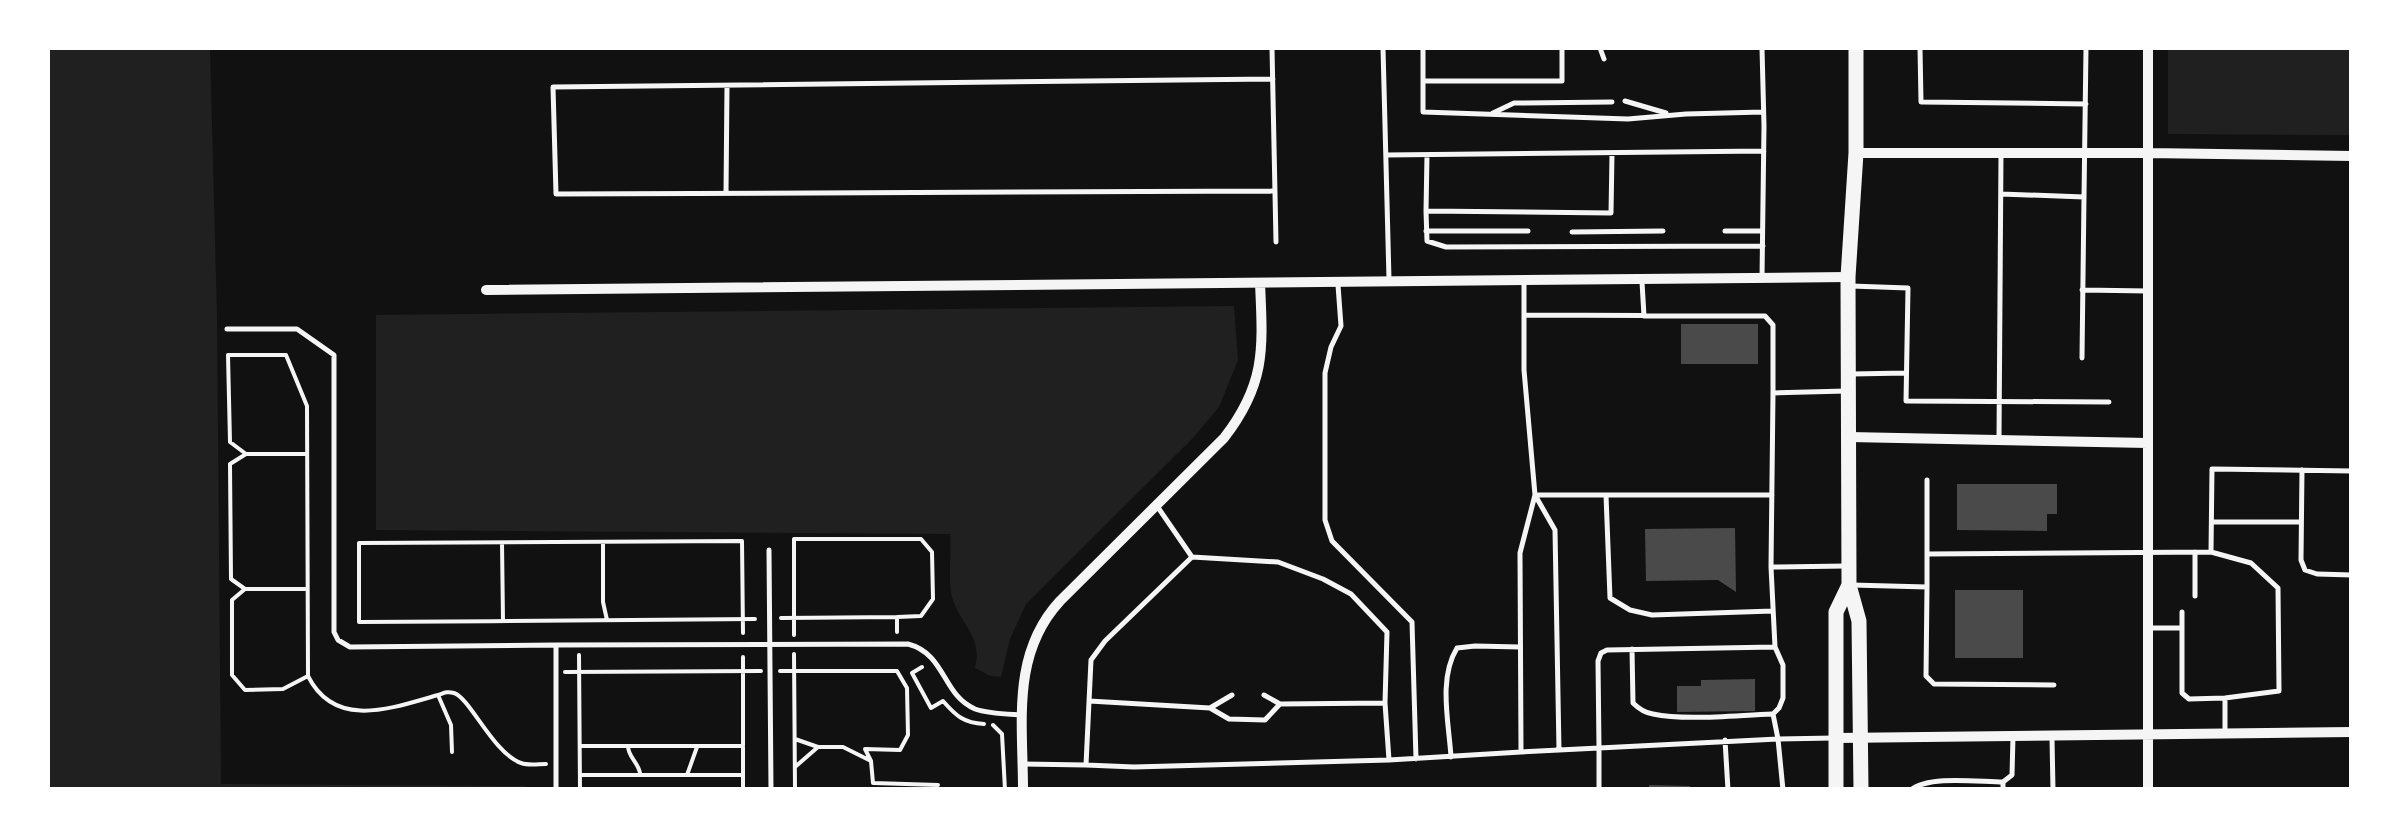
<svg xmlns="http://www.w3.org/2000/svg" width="2399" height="837" font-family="Karla,sans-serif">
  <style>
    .green { fill: #202020 }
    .building { fill: #4a4a4a }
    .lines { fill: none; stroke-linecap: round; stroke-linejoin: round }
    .path { stroke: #f5f5f5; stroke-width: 4 }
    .service { stroke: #f5f5f5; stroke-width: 5 }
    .minor { stroke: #f5f5f5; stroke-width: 10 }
    .trunk { stroke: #f5f5f5; stroke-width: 15 }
  </style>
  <rect width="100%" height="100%" fill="#111"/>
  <path class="green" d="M48,48H210L217,316L221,784L526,786V789H48Z
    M2168,48H2351V135L2168,134Z
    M1234,306L1238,360L1219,407L1193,438L1026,604L1010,639L1001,677L990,676L975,668C983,638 962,626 953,600C947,583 952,552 950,534L376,530V315Z"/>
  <path class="building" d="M1681,324H1758V364H1681Z
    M1957,484H2057V514H2047V531L1957,530Z
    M1735,528L1736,592L1718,580L1646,581L1645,529Z
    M1955,590H2023V658H1955Z
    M1755,679V711L1677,712V686H1701V680Z
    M1649,785L1690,786V790H1649Z"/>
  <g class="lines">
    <path class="path" d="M246,454H306
      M502,543L503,621
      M603,543V602L607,620
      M245,589H305
      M781,618L897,617V632
      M743,633L742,541L359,543V622C491,621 623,621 755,619
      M794,635V539H921L932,552L933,599L921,616L897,617
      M794,654L795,790
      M579,655L580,790
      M922,667L912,673L931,708L943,701C956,716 964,723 984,724
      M780,671H897L907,688L908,735L900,750L865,749L871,761L873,783L938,785
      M565,672L761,671
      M308,676L283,689L245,690L232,675V600L245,589L231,579L230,464L246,454L230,442L228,355H286L307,406L308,676C335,730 392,708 438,695L451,725L452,752
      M438,695C444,693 447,691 454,693C470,698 493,753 521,763C529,766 538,764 546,764
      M993,725L1002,734L1005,790
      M795,739L818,747H843L871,761
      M580,746H743V657
      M628,746C628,757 638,762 640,773
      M795,767L818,747
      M580,775H743V747
      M687,775L697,747
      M743,775V790"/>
    <path class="service" d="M1272,48L1276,242
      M1383,48L1389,279
      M1423,48V112L1628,119L1686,114L1763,112
      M1600,48L1604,59
      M1762,48L1764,126L1762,278
      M1920,48L1921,102L2086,104
      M1273,79L553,87L556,194L1275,191
      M1423,81H1562V48
      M1625,101L1666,113
      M1493,113L1514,103L1612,102
      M1386,155L1764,151
      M1427,155L1426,211L1611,213L1612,154
      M726,193L727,86
      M2001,194L2084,197L2086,48
      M1426,211L1427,241L1446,247L1763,246
      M1426,231H1528
      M1725,231H1762
      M1572,232L1663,231
      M1524,281V370L1535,495H1772
      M1642,282L1644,316
      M1338,285L1341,326L1331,347L1325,373V520L1332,541L1412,622L1416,759
      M1851,286L1908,288L1906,401L2109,402
      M2082,290L2148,291
      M1524,315L1765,316L1773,325V393
      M227,329H297L334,355V632L338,640L350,647L556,645
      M2082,358L2084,197
      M1852,374L1906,373
      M1999,439L2001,153
      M2302,470L2301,560L2305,570L2317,574L2352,575
      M1927,480V554
      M1535,495L1520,553L1521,752L1599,748L1598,661L1601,653L1607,650L1775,647
      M1535,495L1555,530L1559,750
      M1606,495L1610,598L1630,610L1652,615L1773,611
      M2212,522H2301
      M769,550L771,790
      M2195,552V596
      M1771,567L1773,393L1846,391
      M1852,585L1927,587V554L2211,552L2212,469L2352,471
      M1927,587L1926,676L1934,684L2054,685
      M2182,612V693L2189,699L2225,698L2279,691L2278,588L2251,563L2211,552
      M2150,628H2182
      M1632,649L1633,703C1639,709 1645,713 1653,714C1685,721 1738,715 1772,714
      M1264,695L1280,704
      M2225,698V733
      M1089,701L1210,708L1229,719L1265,720L1280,704L1385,703
      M1210,708L1232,695
      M1834,738L1778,739L1773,714L1779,708L1783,698V665L1775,647L1771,567L1846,566
      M2052,738L2053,790
      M1725,740L1728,790
      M1451,757C1449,723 1438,679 1457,648L1475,646L1520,647
      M1389,760L1521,752
      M1023,764L1086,765L1091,660L1105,641L1192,557L1157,506
      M1086,765L1134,767L1389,760L1385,703L1387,632L1351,594L1323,579L1278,562L1192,557
      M556,790V645L908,644C946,654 942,695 975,709C989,714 1008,714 1023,715
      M1599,790V748L1778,739L1783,790
      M1911,790C1929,775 1979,782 2003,782
      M2003,790V782L2012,775L2013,737"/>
    <path class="minor" d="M1856,153H2148L2352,156
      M486,290L1848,277
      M1849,437L2148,443
      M1837,738L2352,732
      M1023,790C1023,722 1011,654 1060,601L1224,438C1266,384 1263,349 1260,283
      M2148,790V48"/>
    <path class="trunk" d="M1856,48V153L1848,277L1849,585L1859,621L1861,790
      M1836,790V612L1849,585"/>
  </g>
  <rect width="2399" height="837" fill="none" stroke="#ffffff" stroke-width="100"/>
</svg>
